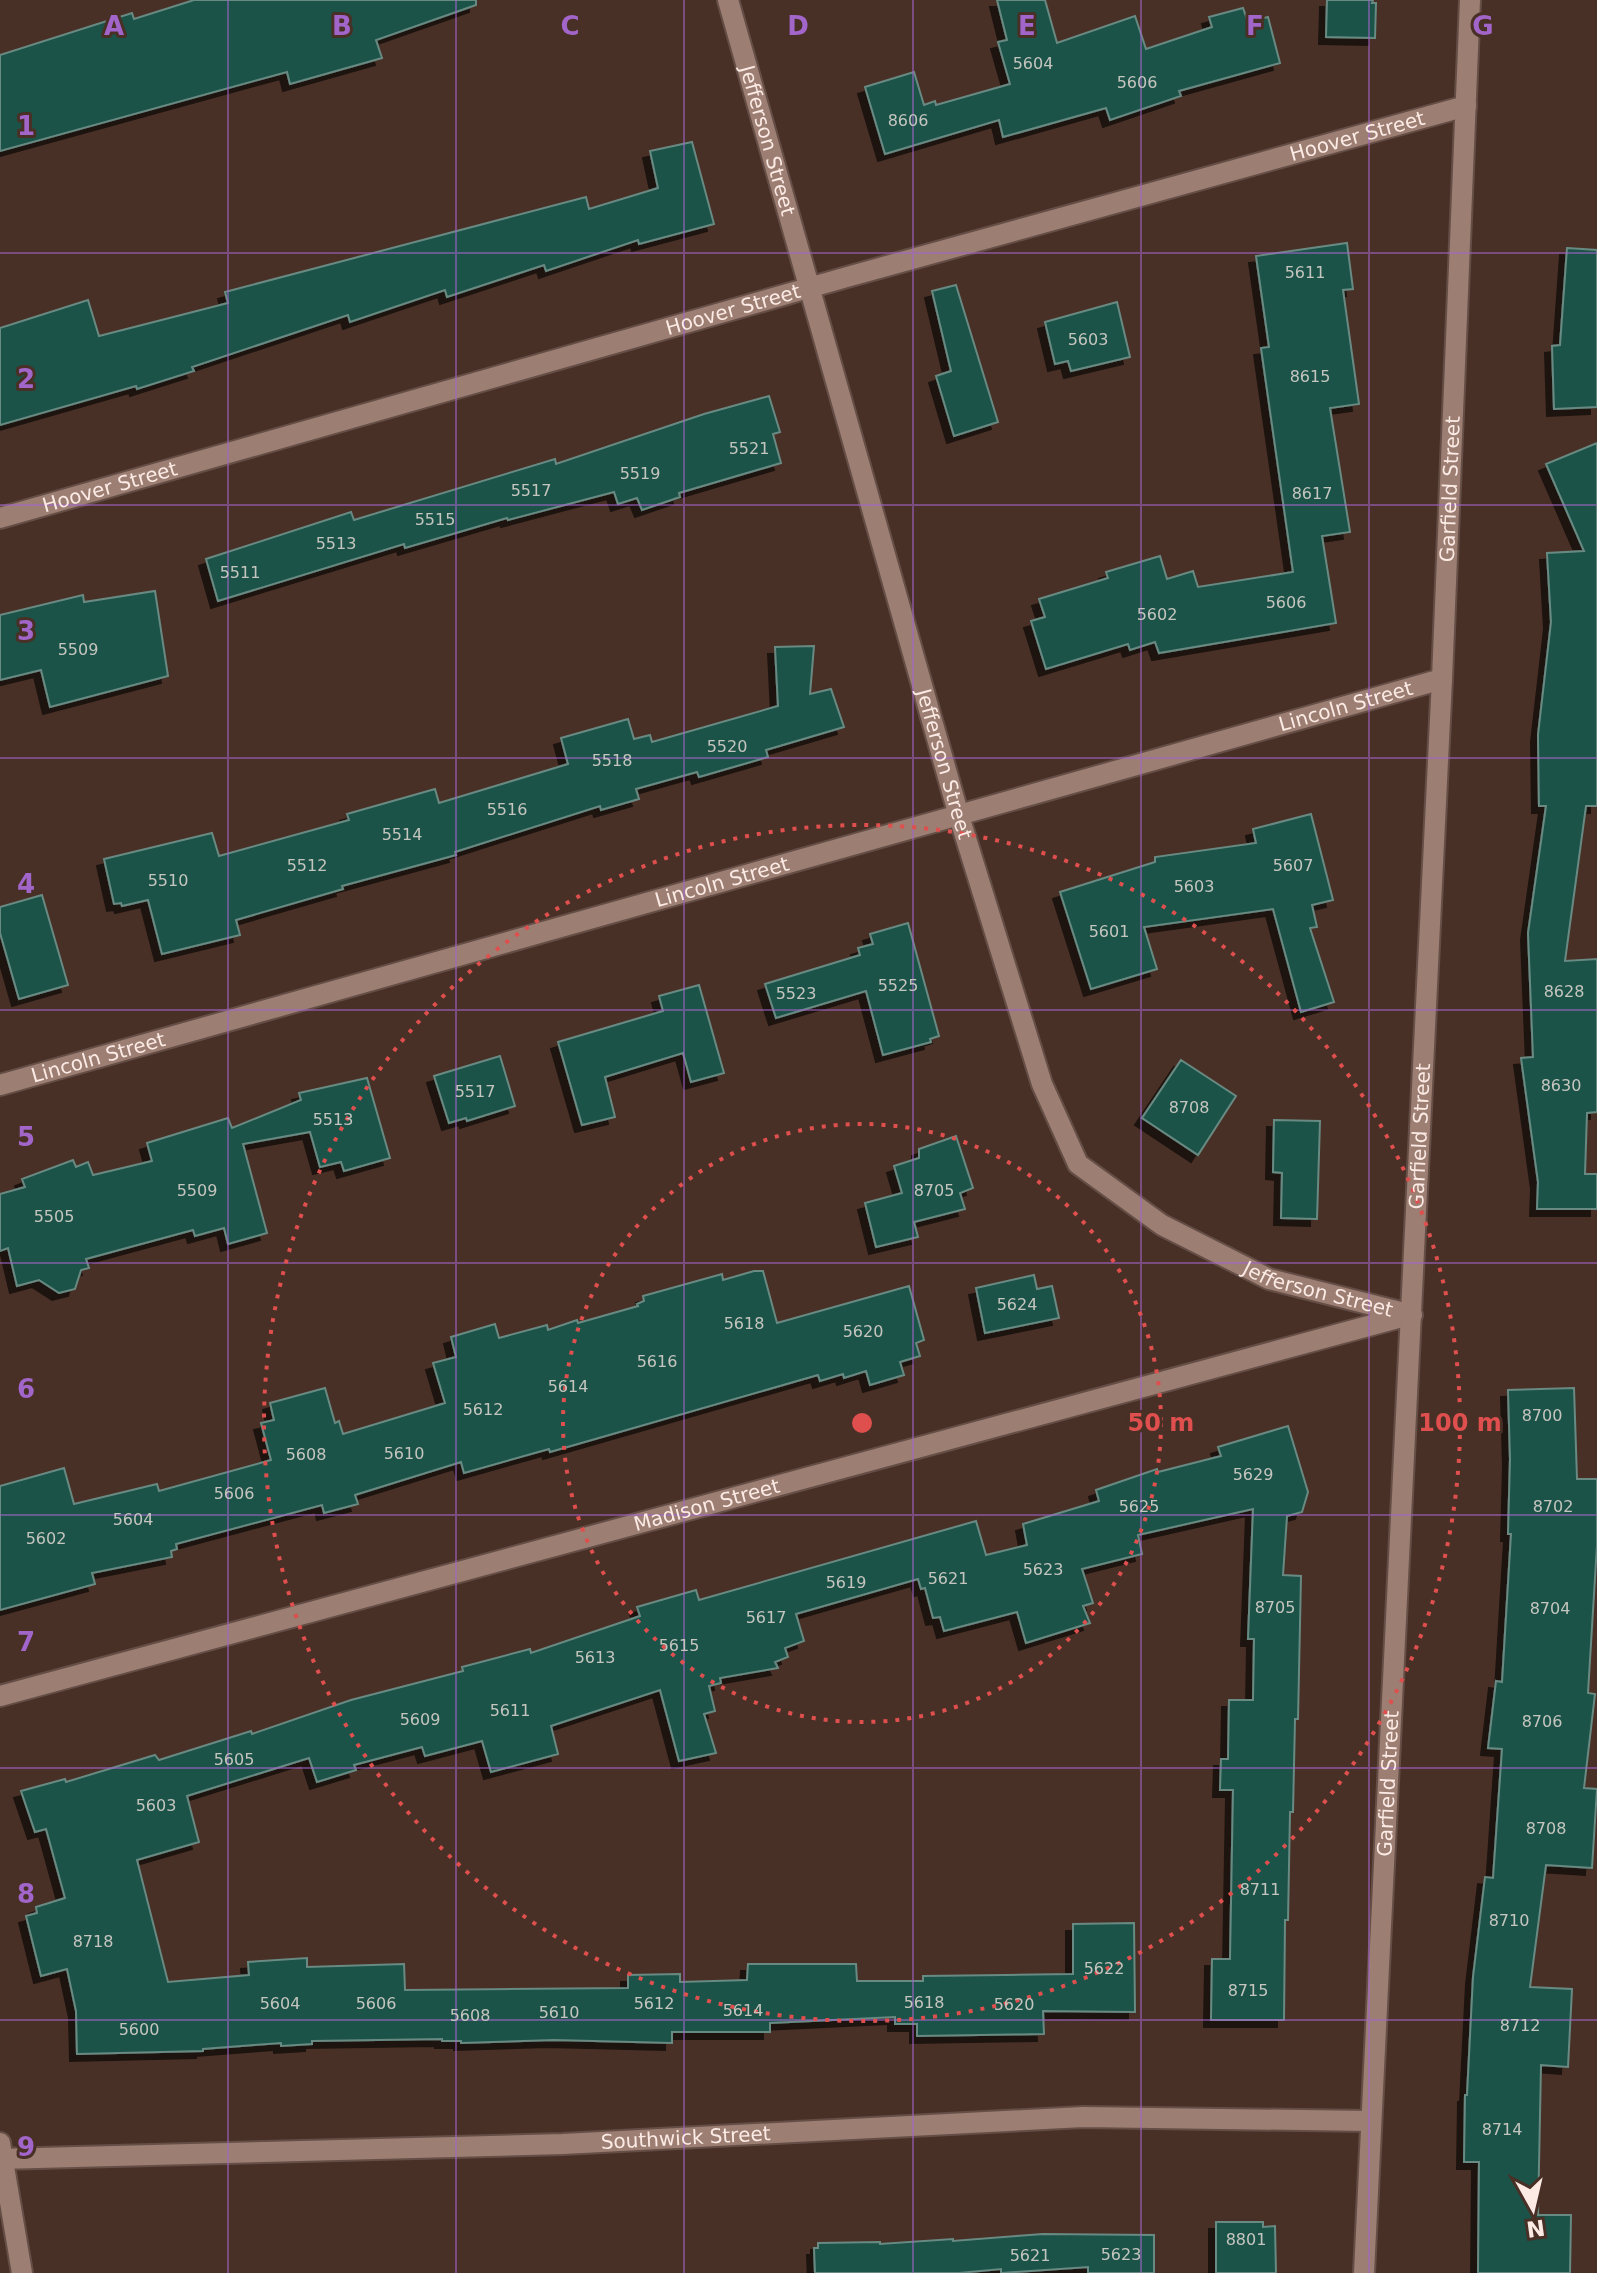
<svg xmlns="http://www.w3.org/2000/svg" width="1597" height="2273" font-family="'DejaVu Sans',sans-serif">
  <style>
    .building { fill: #1c5248; stroke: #678a82; stroke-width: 2; filter: url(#shadow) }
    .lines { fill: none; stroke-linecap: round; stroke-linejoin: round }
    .minor-casing { stroke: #644e46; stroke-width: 24 }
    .minor { stroke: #9c7e73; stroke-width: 20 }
    .grid { fill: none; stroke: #a265ca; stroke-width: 2; stroke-opacity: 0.55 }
    .ring { fill: none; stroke: #de4f4e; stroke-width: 4; stroke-dasharray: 4 8 }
    .labels { text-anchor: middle; stroke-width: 6; stroke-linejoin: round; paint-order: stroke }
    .number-label { font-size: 16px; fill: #c4c5be }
    .street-label { font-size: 20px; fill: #fcebe5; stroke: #493026 }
    .grid-label { font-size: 26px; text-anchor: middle; font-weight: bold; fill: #a265ca; stroke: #493026; stroke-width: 6; stroke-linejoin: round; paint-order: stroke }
    .centre { fill: #de4f4e; stroke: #493026; stroke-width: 4 }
    .ring-label { font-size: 24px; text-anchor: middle; font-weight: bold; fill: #de4f4e; stroke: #493026; stroke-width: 6; stroke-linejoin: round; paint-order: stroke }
  </style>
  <defs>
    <filter id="shadow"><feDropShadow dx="-7" dy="7" stdDeviation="0" flood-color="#0009"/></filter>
  </defs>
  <rect width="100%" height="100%" fill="#493026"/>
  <path class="building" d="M194,0H476V5L376,40L382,58L290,84L287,72L0,151V55L132,13L134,19Z
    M997,0H1045L1057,43L1135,16L1146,49L1212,27L1209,17L1243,8L1248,22L1268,17L1280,63L1179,91L1181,96L1110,120L1106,108L1003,137L999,120L885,154L865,87L914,72L924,105L935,101L936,105L1010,84L998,42L1007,40Z
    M1327,0H1373L1372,3H1376L1375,38L1326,37Z
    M692,142L714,224L639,244L638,240L546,271L544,265L447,297L445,290L350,322L348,315L192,367L194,371L137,389L136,386L0,425V328L88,300L99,336L228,303L225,292L586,197L589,209L658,188L650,151Z
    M1347,243L1353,289L1343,290L1359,404L1330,408L1350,532L1322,536L1336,623L1159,653L1155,642L1130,650L1128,644L1046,669L1031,621L1045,617L1039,599L1108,578L1106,572L1160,556L1167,579L1193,571L1198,587L1293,572L1261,348L1269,347L1256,256Z
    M1567,248L1597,250V407L1554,409L1552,346L1560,345Z
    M956,285L998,422L954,436L936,376L951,371L932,291Z
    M1117,302L1130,357L1071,371L1068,361L1055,364L1045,322Z
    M769,396L780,432L773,434L781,463L679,493L680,497L642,510L637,498L618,504L614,492L508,520L507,518L405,548L404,544L218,601L206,559L351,512L354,520L555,459L556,464L704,414Z
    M1597,443V806H1586L1565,961L1597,959V1112L1587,1113L1585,1174H1597V1209H1537L1538,1182L1521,1058L1533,1057L1528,933L1546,806H1539L1538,735L1551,622L1547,553L1584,551L1546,464Z
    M155,591L168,676L50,707L41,670L0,680V615L83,595L84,602Z
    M814,646L810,694L831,689L844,727L766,750L768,757L699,777L697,772L636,789L639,799L601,810L600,806L455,852L456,855L342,886L343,889L236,920L240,935L162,954L148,900L122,906L121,903L114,904L104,859L212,833L219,856L349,820L347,814L435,789L439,803L568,764L561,738L628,719L634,739L650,735L652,742L778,706L775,647Z
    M1311,814L1333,900L1312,905L1317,927L1310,928L1334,1002L1301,1012L1273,909L1144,927L1157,969L1091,989L1060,892L1155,862V857L1256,843L1253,829Z
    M42,895L68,985L19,999L0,933V907Z
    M908,923L939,1036L930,1039L931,1042L883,1055L866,991L776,1018L765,984L860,955L858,948L873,944L870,934Z
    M699,985L724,1073L691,1082L683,1053L605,1077L615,1117L582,1125L558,1042L663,1011L659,996Z
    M500,1056L515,1106L467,1121L466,1118L449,1123L434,1076Z
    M1181,1060L1236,1096L1198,1155L1142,1118Z
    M367,1078L390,1158L344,1171L341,1162L320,1167L310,1132L243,1144L267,1233L228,1244L224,1228L195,1236L193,1230L86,1259L89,1268L81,1270L75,1289L59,1293L39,1280L17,1286L8,1248L0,1251V1194L25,1187L22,1179L73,1160L76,1167L88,1162L93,1175L152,1161L147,1143L228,1118L232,1128L301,1100L299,1093Z
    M1274,1120L1320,1121L1317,1219L1281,1218L1282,1173L1273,1172Z
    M956,1136L973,1188L960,1193L965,1209L914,1222L918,1237L876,1247L865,1203L902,1193L894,1166L919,1158V1149Z
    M754,1271H763L777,1323L909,1286L924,1340L916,1343L920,1356L900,1362L904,1375L870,1385L866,1371L844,1378L843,1374L820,1381L818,1375L550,1452L549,1449L464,1473L461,1462L355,1495L358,1504L324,1513L322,1505L176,1544L177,1549L171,1551L172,1557L92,1573L95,1584L0,1610V1486L64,1468L74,1504L157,1484L159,1491L271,1460L261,1423L274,1420L270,1403L325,1388L335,1423L339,1421L343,1434L445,1403L433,1363L456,1357L451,1337L495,1324L499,1338L547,1325L548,1330L577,1320L578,1323L638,1306L637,1304L644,1301L643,1296L722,1274L723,1280Z
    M1034,1275L1037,1289L1052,1286L1059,1318L985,1333L976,1288Z
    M1574,1388L1577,1479H1597V1545L1588,1693L1595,1694L1584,1788L1597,1789L1592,1868L1546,1865L1530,1987L1572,1989L1568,2067L1541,2065L1538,2215H1571L1570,2273H1478L1479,2162H1464L1465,2095H1467L1473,1977L1485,1877L1493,1878L1502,1749L1488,1748L1496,1681L1502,1682L1511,1534H1508L1510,1459L1508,1390Z
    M1288,1426L1308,1492L1302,1512L1287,1516L1283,1575L1301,1576L1298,1719H1295L1293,1812H1290L1288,1920H1285L1284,2020H1211L1212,1959H1230L1233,1790H1220L1221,1759H1228L1229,1700H1253L1254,1639H1248L1253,1509L1138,1535L1142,1554L1082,1569L1093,1603L1083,1606L1090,1623L1026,1643L1017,1612L944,1631L940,1617L933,1618L925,1588L921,1589L918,1579L796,1614L804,1641L785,1648L788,1657L775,1662L778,1668L720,1678L721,1683L709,1686L715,1711L704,1714L716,1753L679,1761L660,1690L551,1726L558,1754L491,1772L482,1741L425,1756L422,1747L354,1765L356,1770L317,1782L309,1758L187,1796L199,1842L137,1860L168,1982L249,1975L248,1962L307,1958V1967L404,1964L405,1990L628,1988V1975L680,1974V1982L747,1980L748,1964H856L857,1981H923V1976L1073,1974V1924L1134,1923L1135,2012L1043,2011L1044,2034L917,2036V2024H895V2017L770,2023V2032H672V2043L554,2040L461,2043V2041H442V2039L312,2041V2044L281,2046V2043L203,2049V2051L77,2054L76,2011L67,1969L41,1976L26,1916L37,1913L36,1907L65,1898L46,1829L35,1832L21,1791L65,1779L66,1782L155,1755L159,1760L251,1731L252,1734L351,1700L463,1671L462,1667L530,1649L531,1653L640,1616L637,1607L696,1590L699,1600L976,1521L986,1555L1027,1545L1023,1524L1099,1501L1096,1490L1157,1469L1158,1472L1221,1456L1218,1447Z
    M1216,2222H1263V2227L1275,2226L1276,2273H1216Z
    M1043,2234L1154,2235V2273H1088V2267L1001,2273V2269L959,2273H815L814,2248H818V2243L880,2242V2244L953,2239V2241Z"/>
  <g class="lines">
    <defs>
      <g id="minor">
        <path id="s1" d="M728,0L959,816L1042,1084L1078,1164L1162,1225L1269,1279L1412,1315"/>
        <path id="s2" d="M0,518L847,277L1466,106"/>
        <path id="s3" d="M0,1085L1442,679"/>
        <path id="s4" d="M0,1696L1409,1315"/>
        <path d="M0,2143L22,2273"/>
        <path id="s5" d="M0,2159L563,2144L1083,2117L1370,2121"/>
        <path id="s6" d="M1364,2273L1442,679L1470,0"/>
      </g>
    </defs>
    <use href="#minor" class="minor-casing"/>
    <use href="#minor" class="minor"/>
  </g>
  <path class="grid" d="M228,0V2273M456,0V2273M684,0V2273M913,0V2273M1141,0V2273M1369,0V2273M0,253H1597M0,505H1597M0,758H1597M0,1010H1597M0,1263H1597M0,1515H1597M0,1768H1597M0,2020H1597"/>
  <g class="ring">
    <circle cx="862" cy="1423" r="299"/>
    <circle cx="862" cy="1423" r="598"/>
  </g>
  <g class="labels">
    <g class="number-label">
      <text x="1033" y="69">5604</text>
      <text x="1137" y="88">5606</text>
      <text x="908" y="126">8606</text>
      <text x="1305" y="278">5611</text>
      <text x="1088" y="345">5603</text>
      <text x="1310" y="382">8615</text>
      <text x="749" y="454">5521</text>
      <text x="640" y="479">5519</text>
      <text x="531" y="496">5517</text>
      <text x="1312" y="499">8617</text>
      <text x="435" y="525">5515</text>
      <text x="336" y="549">5513</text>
      <text x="240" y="578">5511</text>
      <text x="1286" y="608">5606</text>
      <text x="1157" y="620">5602</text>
      <text x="78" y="655">5509</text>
      <text x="727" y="752">5520</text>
      <text x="612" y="766">5518</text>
      <text x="507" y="815">5516</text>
      <text x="402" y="840">5514</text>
      <text x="307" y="871">5512</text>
      <text x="1293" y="871">5607</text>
      <text x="168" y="886">5510</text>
      <text x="1194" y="892">5603</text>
      <text x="1109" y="937">5601</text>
      <text x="898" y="991">5525</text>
      <text x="1564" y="997">8628</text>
      <text x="796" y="999">5523</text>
      <text x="1561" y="1091">8630</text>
      <text x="475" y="1097">5517</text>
      <text x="1189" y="1113">8708</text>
      <text x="333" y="1125">5513</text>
      <text x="197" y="1196">5509</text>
      <text x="934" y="1196">8705</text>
      <text x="54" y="1222">5505</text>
      <text x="1017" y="1310">5624</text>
      <text x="744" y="1329">5618</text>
      <text x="863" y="1337">5620</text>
      <text x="657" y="1367">5616</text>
      <text x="568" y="1392">5614</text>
      <text x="483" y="1415">5612</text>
      <text x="1542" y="1421">8700</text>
      <text x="404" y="1459">5610</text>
      <text x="306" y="1460">5608</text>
      <text x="1253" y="1480">5629</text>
      <text x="234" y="1499">5606</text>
      <text x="1139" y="1512">5625</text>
      <text x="1553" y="1512">8702</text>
      <text x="133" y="1525">5604</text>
      <text x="46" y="1544">5602</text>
      <text x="1043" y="1575">5623</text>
      <text x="948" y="1584">5621</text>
      <text x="846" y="1588">5619</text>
      <text x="1275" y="1613">8705</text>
      <text x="1550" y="1614">8704</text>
      <text x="766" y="1623">5617</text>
      <text x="679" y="1651">5615</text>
      <text x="595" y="1663">5613</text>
      <text x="510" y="1716">5611</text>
      <text x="420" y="1725">5609</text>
      <text x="1542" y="1727">8706</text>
      <text x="234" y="1765">5605</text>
      <text x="156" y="1811">5603</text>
      <text x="1546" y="1834">8708</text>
      <text x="1260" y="1895">8711</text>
      <text x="1509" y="1926">8710</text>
      <text x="93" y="1947">8718</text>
      <text x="1104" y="1974">5622</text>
      <text x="1248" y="1996">8715</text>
      <text x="924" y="2008">5618</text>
      <text x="280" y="2009">5604</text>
      <text x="376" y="2009">5606</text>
      <text x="654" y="2009">5612</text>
      <text x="1014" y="2010">5620</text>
      <text x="743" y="2016">5614</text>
      <text x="559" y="2018">5610</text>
      <text x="470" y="2021">5608</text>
      <text x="1520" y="2031">8712</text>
      <text x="139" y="2035">5600</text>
      <text x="1502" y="2135">8714</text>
      <text x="1246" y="2245">8801</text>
      <text x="1121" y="2260">5623</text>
      <text x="1030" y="2261">5621</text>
    </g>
    <g class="street-label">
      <text dy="7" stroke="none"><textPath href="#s2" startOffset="1410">Hoover Street</textPath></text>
      <text dy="7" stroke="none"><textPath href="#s1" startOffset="146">Jefferson Street</textPath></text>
      <text dy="7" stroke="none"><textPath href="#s2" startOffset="762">Hoover Street</textPath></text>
      <text dy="7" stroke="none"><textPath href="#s2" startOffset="114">Hoover Street</textPath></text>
      <text dy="7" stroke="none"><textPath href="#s6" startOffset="1786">Garfield Street</textPath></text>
      <text dy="7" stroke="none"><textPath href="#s3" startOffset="1398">Lincoln Street</textPath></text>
      <text dy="7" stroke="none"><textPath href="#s1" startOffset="794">Jefferson Street</textPath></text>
      <text dy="7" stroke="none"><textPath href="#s3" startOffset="750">Lincoln Street</textPath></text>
      <text dy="7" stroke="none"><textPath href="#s3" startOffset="102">Lincoln Street</textPath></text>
      <text dy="7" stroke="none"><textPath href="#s6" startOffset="1138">Garfield Street</textPath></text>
      <text dy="7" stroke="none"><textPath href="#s1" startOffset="1490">Jefferson Street</textPath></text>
      <text dy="7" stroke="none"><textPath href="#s4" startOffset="732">Madison Street</textPath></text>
      <text dy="7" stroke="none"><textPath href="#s6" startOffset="490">Garfield Street</textPath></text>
      <text dy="7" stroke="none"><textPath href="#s5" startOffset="686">Southwick Street</textPath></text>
    </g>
  </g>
  <g class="grid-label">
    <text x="114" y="35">A</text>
    <text x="342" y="35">B</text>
    <text x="570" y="35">C</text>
    <text x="798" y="35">D</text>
    <text x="1027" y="35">E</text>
    <text x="1255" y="35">F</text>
    <text x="1483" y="35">G</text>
    <text x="26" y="135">1</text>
    <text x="26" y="388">2</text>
    <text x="26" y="640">3</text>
    <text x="26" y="893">4</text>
    <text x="26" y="1146">5</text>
    <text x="26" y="1398">6</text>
    <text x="26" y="1651">7</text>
    <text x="26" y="1903">8</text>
    <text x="26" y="2156">9</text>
  </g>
  <circle cx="862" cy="1423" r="12" class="centre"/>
  <g class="ring-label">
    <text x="1161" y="1431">50 m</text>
    <text x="1460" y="1431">100 m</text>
  </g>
  <g transform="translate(1533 2209) rotate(172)" stroke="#493026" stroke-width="6" paint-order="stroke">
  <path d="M0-6L14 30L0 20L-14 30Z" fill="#fcebe5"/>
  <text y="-12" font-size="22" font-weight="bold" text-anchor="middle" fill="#fcebe5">N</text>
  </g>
</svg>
